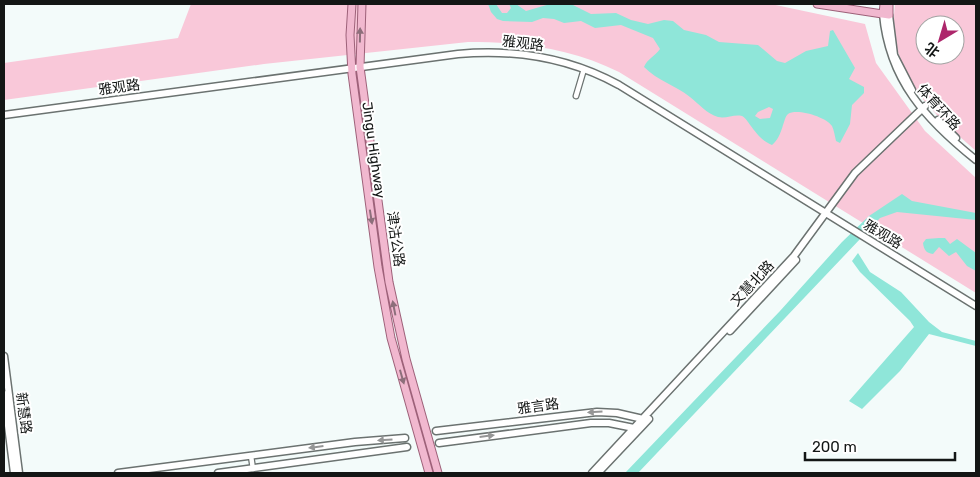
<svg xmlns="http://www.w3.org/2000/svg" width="980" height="477" font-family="Rubik,'Noto Sans SC',sans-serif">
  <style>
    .green { fill: #f9c8d9; fill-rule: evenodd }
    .water { fill: #8fe6d9; fill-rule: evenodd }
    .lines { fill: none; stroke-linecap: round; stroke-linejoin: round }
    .street-casing { stroke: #6b7270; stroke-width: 7 }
    .secondary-casing { stroke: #6b7270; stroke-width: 9 }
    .primary-casing { stroke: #9d6179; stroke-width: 9 }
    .street { stroke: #fff; stroke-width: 4.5 }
    .secondary { stroke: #fff; stroke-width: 6 }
    .primary { stroke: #f1b8cf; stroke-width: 7 }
    .oneway { fill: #8d6f7b }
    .oneway2 { fill: #959696 }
    .labels { text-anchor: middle; stroke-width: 4; stroke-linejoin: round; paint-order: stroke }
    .street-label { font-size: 14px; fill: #131615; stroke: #fff }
  </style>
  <rect width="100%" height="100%" fill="#f3fbfa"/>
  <path class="green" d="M191,4H771L865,24L876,63L925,131L976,178V293L619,72C572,48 520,42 468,42L264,64L4,100V63L178,38Z
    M895,4H976V151C928,109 887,73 895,4ZM925,25H955V55H925Z"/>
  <path class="water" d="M488,4H496L502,13H507L511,8L509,4H516L526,11L550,4H571L591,14L616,13L631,20L648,24L664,20L673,21L684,30L706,35L719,42L758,45L777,61L785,63L806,51L828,46L830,31L833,30L855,68L849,79L864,87V93L852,105L850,124L840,143L836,141C835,137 834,130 832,126C826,117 797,108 788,114C783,118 783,136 772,145C756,139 748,118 742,116C734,114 726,119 718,117C707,114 699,104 690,97C675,85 658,81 644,67C647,59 655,56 660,49L653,38L621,25L595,28L581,21L564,23L554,19L543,18L532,22L503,21L497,19L491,12ZM769,107L773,109L770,118L760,119L755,116L758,112Z
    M902,194L912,201L976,213V220L897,212L880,218L638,473H625L780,311L842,242L869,216Z
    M939,238H945L950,244L957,239L976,253V271L967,266L956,252L949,256L939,247L933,254C926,253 924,250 923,243L926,239Z
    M858,253L870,272L901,292L929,322L942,332L976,341V346L929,334L900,371L862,409L849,401L914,327L910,321L860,272L852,261Z"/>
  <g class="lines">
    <defs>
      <path id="street" d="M576,96L584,69
        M251,456L253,469"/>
      <path id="secondary" d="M883,14C889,80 926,120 976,160
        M889,15L894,55L912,90
        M4,115L458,54C514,49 570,58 619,85L976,306
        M938,120L956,138
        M730,331L796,260
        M4,356L19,473
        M4,394L14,473
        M436,431L597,412L617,413L643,419
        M439,443L591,423H609L634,428
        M118,473L355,442L405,438
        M218,473L407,447
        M592,473L794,256L855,173L925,106
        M598,473L649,419"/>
      <path id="primary" d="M352,4L350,35L352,74L378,267L391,338L429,473
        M362,4L360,67L389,282L406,359L438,473
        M817,4L889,15V4
        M883,14L884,4"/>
    </defs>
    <use href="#street" class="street-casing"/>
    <use href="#secondary" class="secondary-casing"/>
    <use href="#primary" class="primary-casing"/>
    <use href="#street" class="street"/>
    <use href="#secondary" class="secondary"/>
    <use href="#primary" class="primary"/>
  </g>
  <defs><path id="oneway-solid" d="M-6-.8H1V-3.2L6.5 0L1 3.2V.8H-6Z" transform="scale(1.25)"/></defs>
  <g class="oneway">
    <use href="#oneway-solid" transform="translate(360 35) rotate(-89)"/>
    <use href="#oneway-solid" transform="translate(371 217) rotate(81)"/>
    <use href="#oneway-solid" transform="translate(394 308) rotate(-101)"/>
    <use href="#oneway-solid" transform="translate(402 377) rotate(74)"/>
  </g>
  <g class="oneway2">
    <use href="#oneway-solid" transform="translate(595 412) rotate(177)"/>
    <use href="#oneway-solid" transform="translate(487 436) rotate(-7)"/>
    <use href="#oneway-solid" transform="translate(385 440) rotate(176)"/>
    <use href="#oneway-solid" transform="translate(316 447) rotate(173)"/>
  </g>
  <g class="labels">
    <g class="street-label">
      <text transform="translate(523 43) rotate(7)" y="5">雅观路</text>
      <text transform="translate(119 87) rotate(-8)" y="5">雅观路</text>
      <text transform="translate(939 107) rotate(48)" y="5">体育环路</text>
      <text transform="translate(374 150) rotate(82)" y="5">Jingu Highway</text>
      <text transform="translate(883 234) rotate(31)" y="5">雅观路</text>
      <text transform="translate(396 239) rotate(82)" y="5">津沽公路</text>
      <text transform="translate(752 283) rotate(-47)" y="5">文慧北路</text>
      <text transform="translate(538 406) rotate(-8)" y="5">雅言路</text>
      <text transform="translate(24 413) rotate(82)" y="5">新慧路</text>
    </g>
  </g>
  <rect width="980" height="477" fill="none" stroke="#131615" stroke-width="10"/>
  <g transform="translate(940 40) rotate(218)"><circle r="24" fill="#ffffff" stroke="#a1a2a1"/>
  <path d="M0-4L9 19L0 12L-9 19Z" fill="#ad266b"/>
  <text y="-8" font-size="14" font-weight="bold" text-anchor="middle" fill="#131615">北</text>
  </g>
  <path d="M805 452v8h150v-8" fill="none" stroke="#131615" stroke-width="2.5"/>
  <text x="812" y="452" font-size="15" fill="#131615" stroke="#ffffff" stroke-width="4" paint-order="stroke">200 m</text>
</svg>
